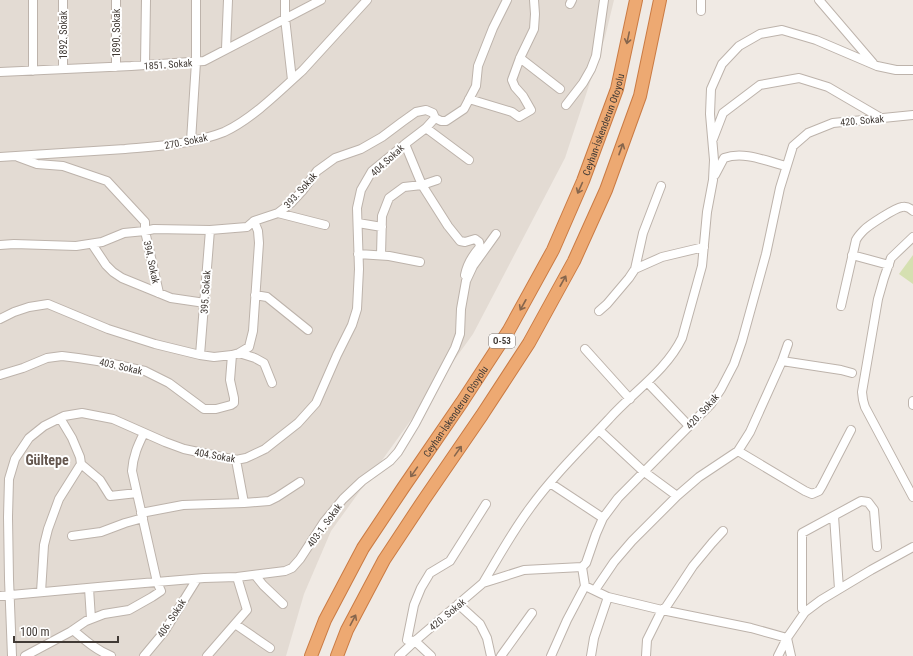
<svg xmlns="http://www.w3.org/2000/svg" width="913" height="656" font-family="'Roboto Condensed',sans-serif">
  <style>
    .residential { fill: #e3dbd3 }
    .green { fill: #d5e0b1 }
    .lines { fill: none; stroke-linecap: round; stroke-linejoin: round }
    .minor-casing { stroke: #bdb3ab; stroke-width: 10 }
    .highway-casing { stroke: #ca7b44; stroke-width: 14 }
    .minor { stroke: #fff; stroke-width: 8 }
    .highway { stroke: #eda972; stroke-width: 12 }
    .oneway { stroke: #86664d }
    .labels { text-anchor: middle; stroke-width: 4; stroke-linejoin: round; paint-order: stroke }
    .shield { fill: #fff; stroke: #7a7572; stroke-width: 1 }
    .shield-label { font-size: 9px; font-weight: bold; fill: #413a35 }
    .street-label { font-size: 10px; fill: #413a35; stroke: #fff }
    .district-label { font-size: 14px; font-weight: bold; fill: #63554d; stroke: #fff }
  </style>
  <rect width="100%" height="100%" fill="#f0eae4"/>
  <path class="residential" d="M0,0H614L605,37L565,158L473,334L331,531L304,594L286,656H0Z"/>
  <path class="green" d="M913,255V284L899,274Z"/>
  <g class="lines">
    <defs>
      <path id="minor" d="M63,0V69
        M285,0V18L292,80
        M819,0L873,63
        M570,4L572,0
        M701,11V0
        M226,49L228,0
        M520,58L560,89
        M145,65L146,0
        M116,67V0
        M33,71V0
        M0,72L131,66L204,61L321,0
        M469,99L512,112L519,117L531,110L523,96L515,87L512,80L520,58L534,29L535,14L534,0
        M566,105L583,83L591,69L596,56L604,0
        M426,128L469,160
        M713,139L723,113L760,85L799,78L828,87L881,118
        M191,141L196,62V0
        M405,144L422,185L448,226L460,241L465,242L475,239L479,242L480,247C472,256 467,264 465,275
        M0,157C42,154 83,152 125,149C157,146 194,144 224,132C252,119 280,91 303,70L367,0
        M18,157L37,164L63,166L107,181L145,222V231L159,293
        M715,175L724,158C744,151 766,161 786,166
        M278,213L325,225
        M358,223L382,227
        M913,237L891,258L884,278L878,299L862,392L863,400L865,407L913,497
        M92,244L106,265L113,272L122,278L171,298L205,303
        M0,245L14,244L76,246L102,242L124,233L145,231L154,229L210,230L247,227L254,221L278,213L291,203L303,190L317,171L335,158L361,149L382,137L402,122L416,112L426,110L433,113L435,118L441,121H446L464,109L476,86L478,66L493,28L507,0
        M358,254L389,256L420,262
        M381,255L382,216L389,198L404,187L422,185L437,180
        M852,255L889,265
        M635,269L643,233L661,186
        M255,295L267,297L308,330
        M841,306L856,240C858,236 861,233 864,230C869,225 895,208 902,207C906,206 910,208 913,211
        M599,311L607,304L629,278L635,269L662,257L704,247
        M0,319L14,312L29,307L48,304L108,329L155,344L200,355L214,357L232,355L239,353L249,347L253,331L259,243L258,231L254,221
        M585,349L630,399
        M239,353L255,358L264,363L272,383
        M200,355L210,230
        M782,361L841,370L852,373
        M0,375L23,368L47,358L62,356L78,358L104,362L145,371L169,383L204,409H216L231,405L234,403V398L230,380L232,355
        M648,383L689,426
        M913,401V405
        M599,430L643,471L677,496
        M738,451L805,491L812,494L819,491L822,486L851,430
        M236,460L244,503
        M81,464L100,480L110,496L137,493
        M550,483L603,518
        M141,513L183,505L244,503L269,501L277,497L300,482
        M834,516L839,589
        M72,536L101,532L125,523L143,518
        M255,575L263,585L283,604
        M483,583C498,558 512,532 530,508C553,476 582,448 609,419C633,392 666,371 682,338L702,266L707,212L713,180L714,160L710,114L711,89L722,64L739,46L760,34L782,30L816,40L877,66L896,70H913
        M585,586L608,597L662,610L751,628L787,638L805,612L821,600L871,570L913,547
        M89,588L91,619
        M595,590L614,562L632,541L677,496L699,477L738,451L750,432L782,361L788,344
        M41,592L44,545L48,529L59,499L81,464L80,457L72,438L60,418
        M0,596L109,586L204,578L237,577L285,571L292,568L300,559L324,522L343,499L362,481L390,461L398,452L415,424L455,348L460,334L461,309L466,281L473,266L496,234
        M458,604L480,624L487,638L491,656
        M805,612L802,609V533L861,501L868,502L874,510L877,547
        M235,624L270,648
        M73,630C85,640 96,650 111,656
        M787,638L791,656
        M12,656L9,579L8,517L9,479L15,459L29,438L44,426L64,416L82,413L113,419L165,442L184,449L236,460L246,458L265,449L298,423L316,403L337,355L352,325L357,309L359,269L357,208L361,190L372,171L405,144L426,128L435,118
        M25,656L70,632L86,621L104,614L129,610L152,597L161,591L157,582L132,471C133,456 138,445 144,433
        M144,656L164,632L197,579
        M207,656L247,610L237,577
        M399,656L415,641L483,583L524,570L582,567L586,563L596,534L603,518L618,498L711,404L721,389L734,364L742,341L766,254L780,188L793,146L808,133L833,123L913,115
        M431,656L415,641L407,640L414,605L421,588L430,573L450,561L486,504
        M501,656L532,613
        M551,656L567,620L585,586L582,567
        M591,656L594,638L608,597
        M646,656L647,640L662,610L666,607L693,566L712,543L723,531
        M778,656L787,638"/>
      <g id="highway">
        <path id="s1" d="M311,656L325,620L363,548L403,488L462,402L509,330L553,250L583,181L617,89L636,0"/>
        <path d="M337,656L347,630L384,560L423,501L482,415L529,343L574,261L606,190L640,96L660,0"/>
      </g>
    </defs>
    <use href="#minor" class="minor-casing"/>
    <use href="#highway" class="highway-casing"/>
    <use href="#minor" class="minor"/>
    <use href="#highway" class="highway"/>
  </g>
  <defs><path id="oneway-shaft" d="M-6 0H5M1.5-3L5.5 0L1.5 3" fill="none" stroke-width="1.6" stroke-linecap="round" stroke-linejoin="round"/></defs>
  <g class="oneway">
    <use href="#oneway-shaft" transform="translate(628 38) rotate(102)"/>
    <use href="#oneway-shaft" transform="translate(621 149) rotate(-70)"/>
    <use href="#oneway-shaft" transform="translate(580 188) rotate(114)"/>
    <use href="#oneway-shaft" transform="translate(563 281) rotate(-61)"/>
    <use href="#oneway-shaft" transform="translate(523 305) rotate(119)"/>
    <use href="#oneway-shaft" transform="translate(458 451) rotate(-55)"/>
    <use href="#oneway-shaft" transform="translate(414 472) rotate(125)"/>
    <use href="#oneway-shaft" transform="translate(353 620) rotate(-62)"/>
  </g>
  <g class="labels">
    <rect class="shield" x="489" y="334" width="26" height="14" rx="3"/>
    <g class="shield-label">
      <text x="502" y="344">O-53</text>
    </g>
    <g class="street-label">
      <text transform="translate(116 33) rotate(-90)" y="4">1890. Sokak</text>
      <text transform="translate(63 35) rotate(-90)" y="4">1892. Sokak</text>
      <text transform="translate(168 64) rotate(-4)" y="4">1851. Sokak</text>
      <text transform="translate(862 120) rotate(-5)" y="4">420. Sokak</text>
      <text dy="4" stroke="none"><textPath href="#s1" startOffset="609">Ceyhan-İskenderun Otoyolu</textPath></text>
      <text transform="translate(186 141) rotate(-11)" y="4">270. Sokak</text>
      <text transform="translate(387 160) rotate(-43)" y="4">404.Sokak</text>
      <text transform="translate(300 190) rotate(-48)" y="4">393. Sokak</text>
      <text transform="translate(152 262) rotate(78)" y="4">394. Sokak</text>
      <text transform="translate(205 292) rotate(-86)" y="4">395. Sokak</text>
      <text transform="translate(121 366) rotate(13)" y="4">403. Sokak</text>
      <text dy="4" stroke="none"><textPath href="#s1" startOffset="285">Ceyhan-İskenderun Otoyolu</textPath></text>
      <text transform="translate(702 411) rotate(-48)" y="4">420. Sokak</text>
      <text transform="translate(215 455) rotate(10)" y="4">404.Sokak</text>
      <text transform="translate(324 525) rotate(-54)" y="4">403-1. Sokak</text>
      <text transform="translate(447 614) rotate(-40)" y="4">420. Sokak</text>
      <text transform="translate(171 618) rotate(-57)" y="4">406. Sokak</text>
    </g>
    <g class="district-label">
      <text x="47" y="465">Gültepe</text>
    </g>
  </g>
  <path d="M14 636v6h104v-6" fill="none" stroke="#413a35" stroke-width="2"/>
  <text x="20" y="636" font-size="12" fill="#413a35" stroke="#ffffff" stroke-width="3" paint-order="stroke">100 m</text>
</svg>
